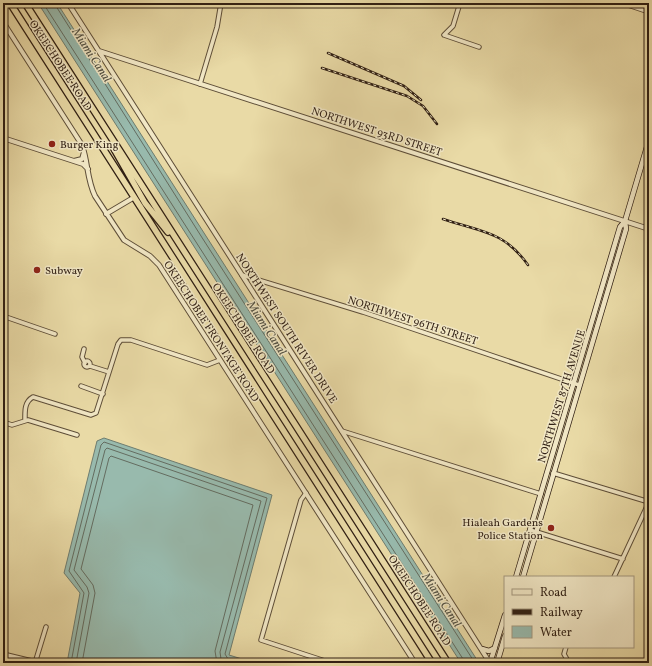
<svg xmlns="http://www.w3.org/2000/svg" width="652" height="666" font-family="Vollkorn,serif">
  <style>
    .water { fill: #98baad; stroke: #6e7c6f }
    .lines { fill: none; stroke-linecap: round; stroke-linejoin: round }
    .shore { stroke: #646c60; stroke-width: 1 }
    .minor-casing { stroke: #5e4e38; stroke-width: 5.5 }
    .tertiary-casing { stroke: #5e4e38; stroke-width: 6 }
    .secondary-casing { stroke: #301f13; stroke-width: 6 }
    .trunk-casing { stroke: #301f13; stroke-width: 8 }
    .minor { stroke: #f1e7c5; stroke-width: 3.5 }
    .tertiary { stroke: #f1e7c5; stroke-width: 4 }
    .secondary { stroke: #f1e7c5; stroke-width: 4.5 }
    .trunk { stroke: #e9daa6; stroke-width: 5.5 }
    .rail-casing { stroke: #301f13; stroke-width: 2.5 }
    .rail { stroke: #f1e7c5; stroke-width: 1; stroke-dasharray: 3; stroke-linecap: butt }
    .poi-dot { fill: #8f2418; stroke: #f1e7c5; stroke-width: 1.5 }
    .labels { text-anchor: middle; stroke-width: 3; stroke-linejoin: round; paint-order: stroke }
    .street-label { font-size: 11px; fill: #301f13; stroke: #f1e7c5 }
    .poi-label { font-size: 11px; fill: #301f13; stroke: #f1e7c5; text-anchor: start }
    .water-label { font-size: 12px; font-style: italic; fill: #4f4e41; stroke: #f1e7c5 }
  </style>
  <rect width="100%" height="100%" fill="#e9daa6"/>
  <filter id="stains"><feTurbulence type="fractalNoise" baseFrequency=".005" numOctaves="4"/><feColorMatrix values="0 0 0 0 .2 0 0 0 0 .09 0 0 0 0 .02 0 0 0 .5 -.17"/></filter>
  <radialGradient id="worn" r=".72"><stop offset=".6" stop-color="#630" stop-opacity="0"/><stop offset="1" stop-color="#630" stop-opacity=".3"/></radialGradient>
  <path class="water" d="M38,3H57L479,663H461Z
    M104,438L272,495L229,655L255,663H67L80,593L64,573L97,441Z"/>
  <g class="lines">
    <path class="shore" d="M43,3L463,659L464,663
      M54,3L201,236L475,663
      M71,663L84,593L69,571L101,445L104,442L267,498L225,654L228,659L241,663
      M76,663L89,593L87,587L74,570L105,450L107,448L261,501L220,652L221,659L225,663
      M82,663L95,593L93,585L81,569L109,458L111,456L253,505L215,651L217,663"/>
    <defs>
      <path id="minor" d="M460,3L453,26L444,35L479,47
        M622,3L649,12
        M200,84L217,27L221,3
        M242,275L363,312L579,385
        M3,316L55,334
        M84,349L82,357L85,363
        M84 364a3 3 0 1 1 6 0a3 3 0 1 1-6 0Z
        M90,366L109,372
        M81,386L103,394
        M25,420C25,412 24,402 33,397L91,415L96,413L118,344L121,340H131L207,365L220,360
        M3,422L12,425L28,420L77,435
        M342,431L541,494
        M553,473L649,502L614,577
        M306,493L301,500L261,640L331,663
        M530,530L623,559
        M566,647L564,654L569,663
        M5,663L7,655L36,662
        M35,663L46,627"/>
      <path id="tertiary" d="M68,3L490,663
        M3,22L82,145C88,162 87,180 95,196L124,240L150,256L159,265L415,663
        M99,51L649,229
        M3,138L83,164L88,169
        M74,161L82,159L84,152
        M106,214L133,198"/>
      <path id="secondary" d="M516,577L620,227L625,221L649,140
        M523,577L626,229L625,221
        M482,649L489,651L495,648
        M490,663L505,615
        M497,663L505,636"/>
      <path id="trunk" d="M10,3L432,663
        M25,3L448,663
        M113,147L145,203L168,232"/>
    </defs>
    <use href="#minor" class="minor-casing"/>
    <use href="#tertiary" class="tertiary-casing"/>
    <use href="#secondary" class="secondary-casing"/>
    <use href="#trunk" class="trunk-casing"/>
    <use href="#minor" class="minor"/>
    <use href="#tertiary" class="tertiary"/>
    <use href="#secondary" class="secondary"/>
    <use href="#trunk" class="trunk"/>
    <defs>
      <path id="rail" d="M328,53L404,86L421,100
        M322,68L407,96L423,106L437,124
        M443,219C481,232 504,231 528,265"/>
    </defs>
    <use href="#rail" class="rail-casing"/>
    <use href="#rail" class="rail"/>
  </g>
  <g class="poi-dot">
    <circle cx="52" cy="144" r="4"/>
    <circle cx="37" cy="270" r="4"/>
    <circle cx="551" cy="528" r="4"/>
  </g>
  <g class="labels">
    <g class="street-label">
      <text transform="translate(61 65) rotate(57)" y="4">OKEECHOBEE ROAD</text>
      <text transform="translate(377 131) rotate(18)" y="4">NORTHWEST 93RD STREET</text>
      <text transform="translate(413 320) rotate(18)" y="4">NORTHWEST 96TH STREET</text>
      <text transform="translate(244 328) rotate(57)" y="4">OKEECHOBEE ROAD</text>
      <text transform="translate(287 328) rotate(57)" y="4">NORTHWEST SOUTH RIVER DRIVE</text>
      <text transform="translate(212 331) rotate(57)" y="4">OKEECHOBEE FRONTAGE ROAD</text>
      <text transform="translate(561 396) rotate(-73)" y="4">NORTHWEST 87TH AVENUE</text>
      <text transform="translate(420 600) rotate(57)" y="4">OKEECHOBEE ROAD</text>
    </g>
    <g class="poi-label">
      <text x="60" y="148">Burger King</text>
      <text x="45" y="274">Subway</text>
      <text x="543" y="526" text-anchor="end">Hialeah Gardens<tspan x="543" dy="13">Police Station</tspan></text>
    </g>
    <g class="water-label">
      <text transform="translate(92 55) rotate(57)" y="4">Miami Canal</text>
      <text transform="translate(267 328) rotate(57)" y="4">Miami Canal</text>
      <text transform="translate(442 600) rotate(57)" y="4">Miami Canal</text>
    </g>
  </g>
  <rect width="652" height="666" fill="none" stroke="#e9daa6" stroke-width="16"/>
  <rect x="4" y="4" width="644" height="658" fill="none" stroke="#301f13" stroke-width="2"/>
  <rect x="8" y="8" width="636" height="650" fill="none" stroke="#301f13"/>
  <rect x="504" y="576" width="130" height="72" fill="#f1e7c5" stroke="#a4977e"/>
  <rect x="512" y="589" width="20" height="6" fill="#f1e7c5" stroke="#a4977e"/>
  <text x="540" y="596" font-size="12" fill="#301f13">Road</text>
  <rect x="512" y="609" width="20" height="6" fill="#301f13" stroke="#a4977e"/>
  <text x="540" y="616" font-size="12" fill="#301f13">Railway</text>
  <rect x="512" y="626" width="20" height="12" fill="#98baad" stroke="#a4977e"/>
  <text x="540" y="636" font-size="12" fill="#301f13">Water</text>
  <rect width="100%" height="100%" filter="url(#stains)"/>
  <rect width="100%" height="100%" fill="url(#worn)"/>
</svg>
